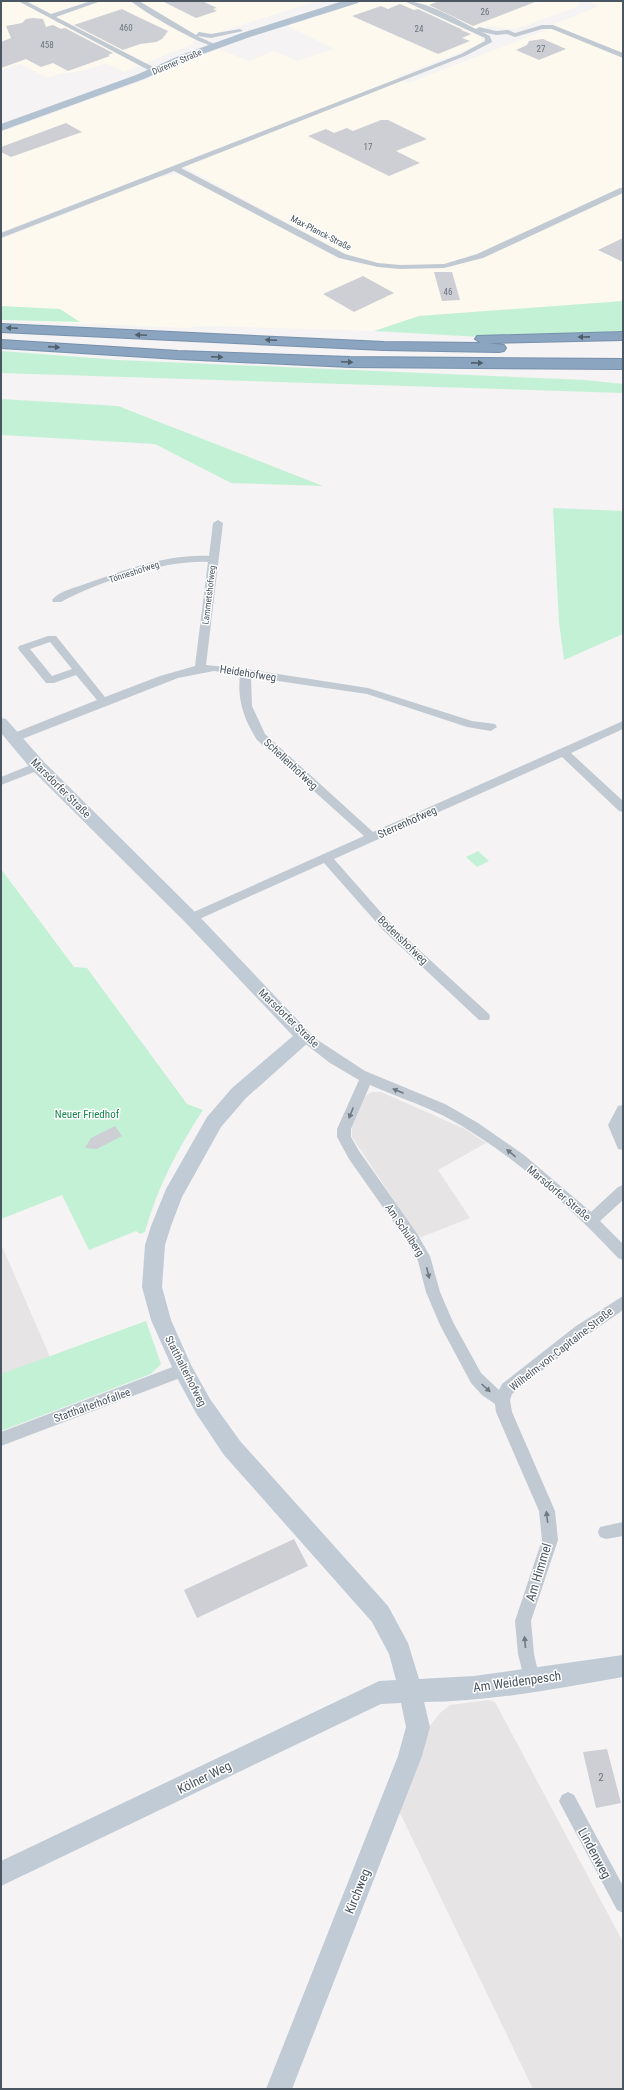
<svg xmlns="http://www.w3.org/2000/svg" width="624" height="2090" font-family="'Roboto Condensed',sans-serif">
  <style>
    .commercial { fill: #fdf9ef }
    .education { fill: #e6e4e5 }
    .green { fill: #c3f1d5 }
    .building { fill: #cdcfd5 }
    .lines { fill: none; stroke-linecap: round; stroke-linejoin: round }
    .highway-casing { stroke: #7690ad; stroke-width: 2 }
    .street { fill: #c1cad2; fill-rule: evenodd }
    .secondary { fill: #c1cbd6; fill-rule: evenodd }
    .primary { fill: #b3c2d1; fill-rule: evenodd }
    .highway { fill: #8ba5c1; fill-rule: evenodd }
    .oneway { fill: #505e6b }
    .oneway2 { fill: #6e7983 }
    .labels { text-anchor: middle; stroke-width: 3; stroke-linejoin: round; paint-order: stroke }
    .number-label { font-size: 9px; fill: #6b747e }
    .far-street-label { font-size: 9px; fill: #4a5661; stroke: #fff }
    .street-label { font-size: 11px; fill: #4a5661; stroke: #fff }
    .park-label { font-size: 11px; fill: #17864f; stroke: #fff }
    .near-number-label { font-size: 11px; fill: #6b747e }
    .near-street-label { font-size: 13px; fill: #4a5661; stroke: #fff }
  </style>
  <rect width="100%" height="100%" fill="#f5f3f3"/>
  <path class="commercial" d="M1,1H317L194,40L193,44L124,72L106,63L82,71L59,74L48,78L20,64L1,70Z
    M363,1L579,2V6L516,29L487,26L481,36L483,43L397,77L408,83L544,31L555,24L599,6L586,1H623V301L419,316L374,331L201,326L187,328L1,320V239L159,177L177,174L187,176L338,258L365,265L179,164L1,232V132L150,78L219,49L248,61L274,51L297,61L334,49L287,26Z"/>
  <path class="education" d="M373,1092H381L465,1129L486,1143L438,1170L470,1218L419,1238L352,1137V1127L364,1098L368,1094Z
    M1,1244L50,1357L1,1375Z
    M489,1700L495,1702L623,1942V2089H533L399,1811L429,1727L440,1713L450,1705Z"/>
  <path class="green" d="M623,301V331L482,337L374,331L419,316Z
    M1,306L60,309L80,322L1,320Z
    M1,351L118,360L585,380L623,384V393L1,373Z
    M1,399L118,406L323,486L231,483L155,444L1,435Z
    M553,508L623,511V634L564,660L559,622Z
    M478,851L489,861L477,867L466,857Z
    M1,869L74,967L87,968L187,1104L203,1110C178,1148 157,1188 145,1232L140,1234L136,1231L89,1250L62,1195L1,1219Z
    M146,1321L161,1364L151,1374L1,1431V1374Z"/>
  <path class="building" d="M162,1H202L217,8L213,9L217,11L196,18Z
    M439,1H535V2L473,26L429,5Z
    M400,4L414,10L418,9L463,30H461L471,34L462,38L470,41L438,54L352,16L381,6L388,9Z
    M122,9L136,16L168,31L162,39L156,42L140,44L123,50L74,25Z
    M33,18L43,19L46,27L53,25L61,29L65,28L113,53L108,55L110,56L68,71L53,63L41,67L26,59L1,68V42L11,38L6,26L22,23L26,19Z
    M543,39L566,49L539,60L516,50L527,45L529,41Z
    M381,120H388L427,139L396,151L420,163L389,176L308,136L326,129L334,133L347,128L353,131Z
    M66,123L82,132L11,157L1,152V147Z
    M623,238V262L598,250Z
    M434,272H452L460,300L442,301Z
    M363,276L394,293L354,312L323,294Z
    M115,1126L122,1136L97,1149L85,1148L91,1138Z
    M294,1539L308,1566L197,1618L184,1590Z
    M607,1749L621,1803L596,1808L583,1752Z"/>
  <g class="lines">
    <defs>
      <path id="highway" d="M1,324L384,342L481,343L475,339L477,336L623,332V340L487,343L504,345L506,348L504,351L499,352L384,350L1,332Z
        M1,340L178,351L350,357L623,359V369L350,367L178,359L1,348Z"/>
    </defs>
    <use href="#highway" class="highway-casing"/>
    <path class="street" d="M18,1H26L51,14L91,1H101L56,17L161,71L154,73Z
      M131,1H139L196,35L199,32L211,34L240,29L243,31L211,38L197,36L219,46C211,52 140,10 131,1Z
      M404,1C427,1 456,19 476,29L479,27L496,31L508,30L515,33L542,25H553L623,53V58L552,29H542L515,37L507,34L496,35L482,32L490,36L492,42L465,56L181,168L345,254L378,263L400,265L444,264L477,254L620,188H623V193L483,258L444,268L400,269L378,267L339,258L174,171L1,238V233L461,54L485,41V38Z
      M218,520L223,523L206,665L246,669L368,688L472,721L495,724L497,727L491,731L467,727L367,694L251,677L252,706L265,734L373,832L623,721V729L571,753L623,801V812L619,811L562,757L334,859L392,925L489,1014L490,1017L489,1020H479L384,931L324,863L195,921H187L185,918L187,915L364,836L257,740C244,719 237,700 240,675L214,671L178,678L17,741L13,742L7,738L9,735L97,700L76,675L54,683H46L19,650L18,648L19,646L48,636H56L105,697L160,676L195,666L208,562C165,560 98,582 61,602H53L52,600C59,591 74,588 85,584C125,570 166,554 209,556L213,523ZM50,642L72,669L52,676L30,649Z
      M38,762L44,766L42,769L1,785V777Z
      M304,1031L365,1071L445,1104L478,1123L524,1155L591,1212L618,1187L623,1185V1200L600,1221L623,1244V1260L618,1258C567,1204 510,1151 444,1116C420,1104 395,1096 370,1085L351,1129V1137L359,1151L416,1232L430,1256L440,1292L453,1322L481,1373L499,1390L502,1384L576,1326L623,1296V1310L586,1336L512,1394L510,1400L512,1412L555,1511L558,1540L531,1621L534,1654L540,1680L538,1686L532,1688L526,1686L518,1654L515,1621L542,1540L539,1511L496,1412L495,1404L482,1395L471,1383L440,1325L426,1292L418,1261L406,1240L349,1159L337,1137V1129L359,1080L330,1063L299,1039L298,1036L299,1033Z
      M623,1105V1150L618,1149L608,1125L618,1106Z
      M183,1363L188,1365L190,1370L188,1375L1,1446V1432Z
      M623,1522V1536L606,1539L600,1537L598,1532L600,1527Z
      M568,1792L574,1795L623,1886V1913L617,1910L562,1807L559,1801L562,1795Z"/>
    <path class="secondary" d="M1,718L6,719L44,762L197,914L313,1036L310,1041L246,1098L221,1127L182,1197L171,1226L165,1245L162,1287L171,1320L191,1365L210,1399L240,1441L388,1606L408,1643L419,1679L474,1676L623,1655V1677C558,1688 491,1702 424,1702L430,1727L422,1756L292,2089H266L398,1756L406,1727L401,1703L381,1704L1,1886V1861L371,1685L379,1681L396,1680L389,1654L372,1622L224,1455L196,1413L176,1376L151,1320L142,1287L145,1245L151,1226L166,1189L207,1117L232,1088L293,1036L185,922L32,770L1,733Z"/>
    <path class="primary" d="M343,1H359L358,3L250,37L189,59L144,79L1,131V124L136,75L181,55L242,33Z"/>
    <use href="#highway" class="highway"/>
  </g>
  <defs><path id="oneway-solid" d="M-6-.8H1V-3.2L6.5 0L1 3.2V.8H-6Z"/></defs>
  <g class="oneway">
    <use href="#oneway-solid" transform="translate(12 328) rotate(-177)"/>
    <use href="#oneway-solid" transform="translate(141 335) rotate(-177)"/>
    <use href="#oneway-solid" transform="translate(584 337) rotate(179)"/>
    <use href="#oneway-solid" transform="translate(271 340) rotate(-178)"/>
    <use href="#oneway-solid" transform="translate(54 347) rotate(4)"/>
    <use href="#oneway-solid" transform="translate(217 357) rotate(2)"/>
    <use href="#oneway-solid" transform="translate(347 362) rotate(2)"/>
    <use href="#oneway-solid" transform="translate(477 363) rotate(1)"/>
  </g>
  <g class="oneway2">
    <use href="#oneway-solid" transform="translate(398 1091) rotate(-157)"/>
    <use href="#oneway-solid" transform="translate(351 1113) rotate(112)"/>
    <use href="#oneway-solid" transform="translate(511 1153) rotate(-141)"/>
    <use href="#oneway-solid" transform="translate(428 1273) rotate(76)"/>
    <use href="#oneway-solid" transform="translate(486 1388) rotate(42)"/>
    <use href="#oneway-solid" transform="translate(547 1517) rotate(-97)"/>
    <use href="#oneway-solid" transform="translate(525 1642) rotate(-95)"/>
  </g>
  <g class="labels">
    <g class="number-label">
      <text x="485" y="15">26</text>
      <text x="126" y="31">460</text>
      <text x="419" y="32">24</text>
      <text x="47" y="48">458</text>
      <text x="541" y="52">27</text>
      <text x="368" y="150">17</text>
      <text x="448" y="295">46</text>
    </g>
    <g class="far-street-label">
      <text transform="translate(177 62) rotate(-23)" y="3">Dürener Straße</text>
      <text transform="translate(321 233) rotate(27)" y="3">Max-Planck-Straße</text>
      <text transform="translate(134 572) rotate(-18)" y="3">Tönneshofweg</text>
      <text transform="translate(209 595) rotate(-83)" y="3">Lammetshofweg</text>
    </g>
    <g class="street-label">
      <text transform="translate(248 673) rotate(9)" y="4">Heidehofweg</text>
      <text transform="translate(291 764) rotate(43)" y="4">Schellenhofweg</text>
      <text transform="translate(61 788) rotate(45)" y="4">Marsdorfer Straße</text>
      <text transform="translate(407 822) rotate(-24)" y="4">Sterrenhofweg</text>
      <text transform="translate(403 940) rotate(44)" y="4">Bodenshofweg</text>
      <text transform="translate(289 1018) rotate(44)" y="4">Marsdorfer Straße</text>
      <text transform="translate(559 1193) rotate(40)" y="4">Marsdorfer Straße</text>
      <text transform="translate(405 1230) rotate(56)" y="4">Am Schulberg</text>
      <text transform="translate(561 1349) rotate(-38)" y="4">Wilhelm-von-Capitaine-Straße</text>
      <text transform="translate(186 1371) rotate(63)" y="4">Statthalterhofweg</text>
      <text transform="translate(92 1405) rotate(-20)" y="4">Statthalterhofallee</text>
    </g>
    <g class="park-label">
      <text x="87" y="1118">Neuer Friedhof</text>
    </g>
    <g class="near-number-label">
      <text x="601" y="1781">2</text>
    </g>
    <g class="near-street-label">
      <text transform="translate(538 1572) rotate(-73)" y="5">Am Himmel</text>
      <text transform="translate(517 1681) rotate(-8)" y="5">Am Weidenpesch</text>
      <text transform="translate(204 1777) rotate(-26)" y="5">Kölner Weg</text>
      <text transform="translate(595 1853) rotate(62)" y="5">Lindenweg</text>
      <text transform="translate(357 1891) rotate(-68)" y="5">Kirchweg</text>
    </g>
  </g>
  <rect width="624" height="2090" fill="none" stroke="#4a5661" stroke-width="4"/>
</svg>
